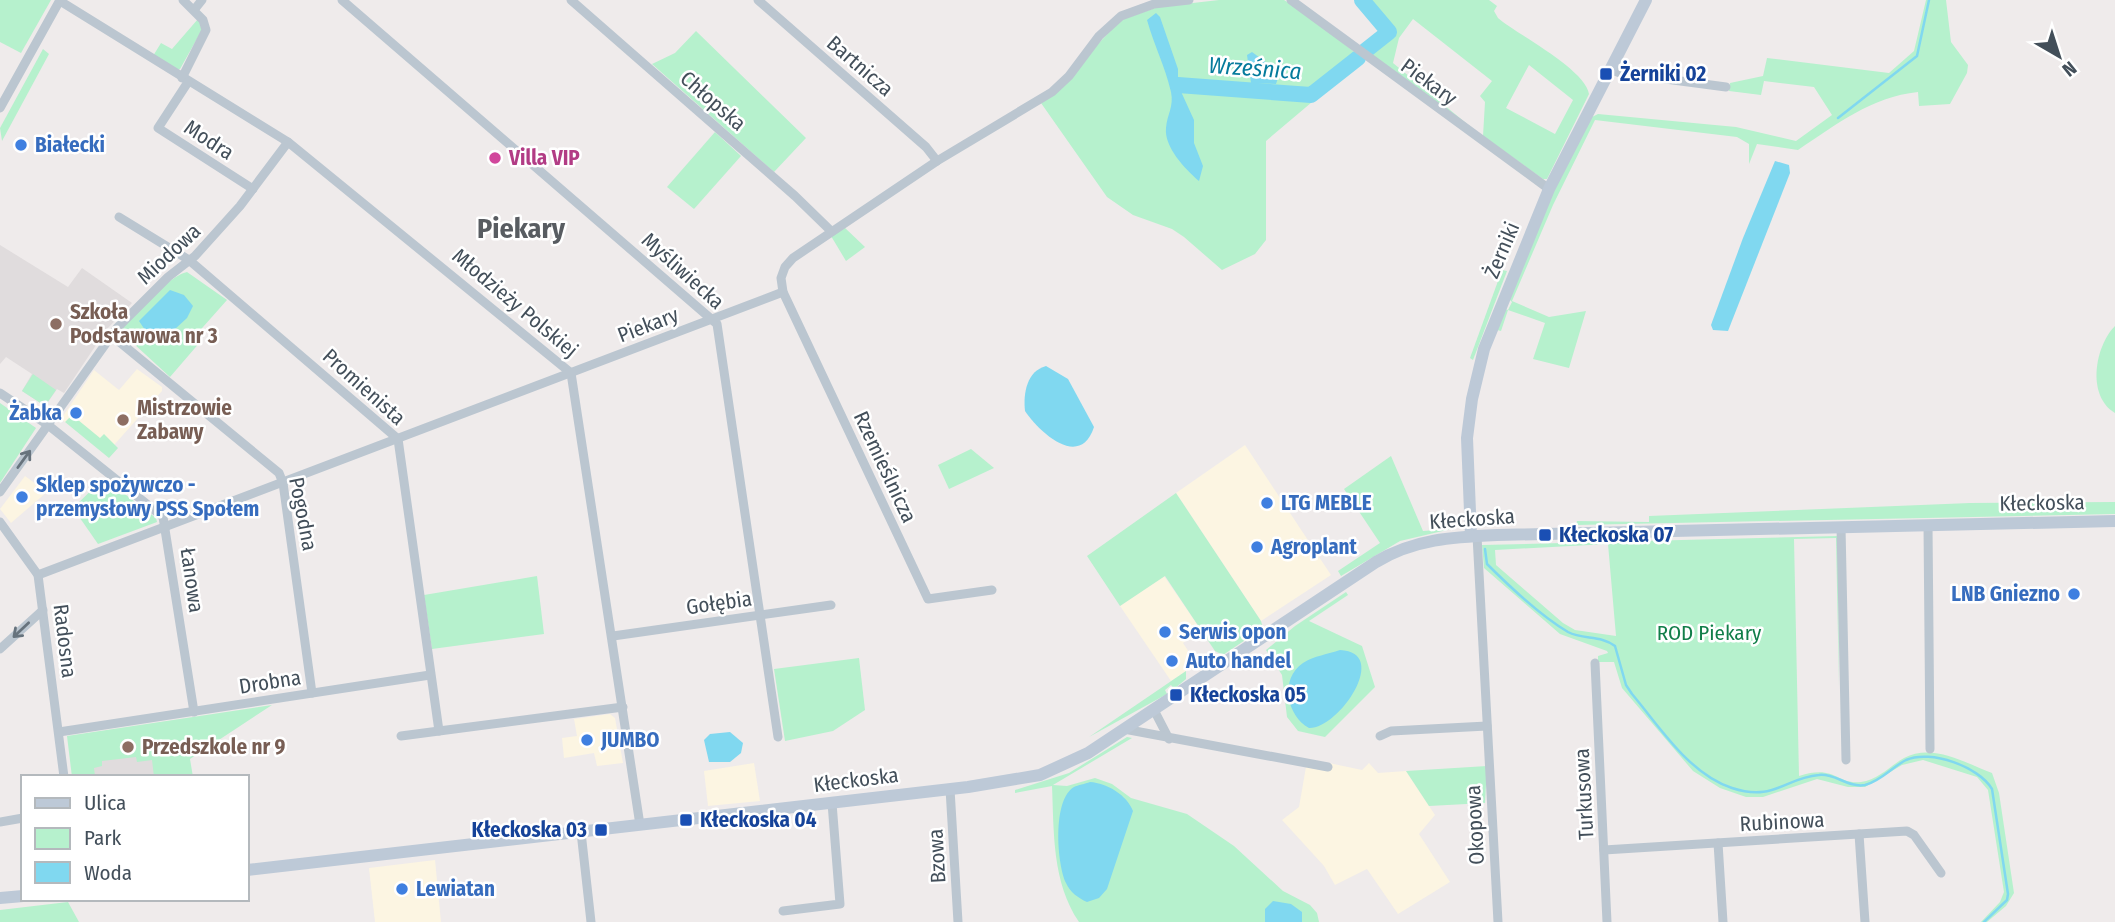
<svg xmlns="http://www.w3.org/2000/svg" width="2115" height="922" font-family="'Fira Sans Condensed',sans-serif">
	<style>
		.commercial { fill: #fcf5e2 }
		.education { fill: #e0dcdd }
		.green { fill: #b6f1cd; fill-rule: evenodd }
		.water { fill: #80d8f0 }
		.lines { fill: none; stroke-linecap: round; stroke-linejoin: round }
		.stream { stroke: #80d8f0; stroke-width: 2.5 }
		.river { stroke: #80d8f0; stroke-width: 16 }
		.street { stroke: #bbc6d0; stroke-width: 9 }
		.secondary { stroke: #bdc9d7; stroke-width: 12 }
		.oneway { stroke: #67737d }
		.transit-dot { fill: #1a4fb4; stroke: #fff; stroke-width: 2.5 }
		.shop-dot { fill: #3f7fe0; stroke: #fff; stroke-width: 2.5 }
		.hotel-dot { fill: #d1479c; stroke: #fff; stroke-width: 2.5 }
		.education-dot { fill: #8d6e63; stroke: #fff; stroke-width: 2.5 }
		.labels { text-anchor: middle; stroke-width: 5; stroke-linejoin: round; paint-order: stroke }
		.street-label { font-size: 21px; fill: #434f5a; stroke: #fff }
		.transit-label { font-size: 21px; font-weight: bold; fill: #164399; stroke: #fff; text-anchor: start }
		.shop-label { font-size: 21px; font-weight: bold; fill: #366cbe; stroke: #fff; text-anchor: start }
		.hotel-label { font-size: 21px; font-weight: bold; fill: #b23c85; stroke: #fff; text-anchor: start }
		.education-label { font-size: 21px; font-weight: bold; fill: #785e54; stroke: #fff; text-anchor: start }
		.park-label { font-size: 21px; fill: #117e49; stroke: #fff }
		.water-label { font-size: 23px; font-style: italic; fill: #057b9c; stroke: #fff }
		.district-label { font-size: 28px; font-weight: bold; fill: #585c61; stroke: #fff }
	</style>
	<rect width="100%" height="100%" fill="#efebeb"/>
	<g class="commercial">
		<polygon points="137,369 162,387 162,391 107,453 61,419 94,370 119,390"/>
		<polygon points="1245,445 1331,575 1261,621 1176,493"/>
		<polygon points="25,476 47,492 11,523 0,509"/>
		<polygon points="1164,576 1201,630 1183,643 1197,664 1171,681 1120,606"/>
		<polygon points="610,714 615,718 623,763 597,766 594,753 564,758 562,738 577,736 574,719"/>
		<polygon points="754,763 760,801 708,806 704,771"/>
		<polygon points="1329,763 1362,770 1369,763 1378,773 1406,771 1435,815 1419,834 1450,882 1398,914 1367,869 1335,885 1324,866 1282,820 1299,807 1306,767 1327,771"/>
		<polygon points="435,860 441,922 375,922 369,868"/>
	</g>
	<g class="education">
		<polygon points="0,245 68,287 82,268 132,303 106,330 64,393 57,389 45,406 22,391 32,374 6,357 0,364"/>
		<polygon points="177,724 193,777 72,777 82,737"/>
	</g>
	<g class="green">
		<polygon points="0,0 51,0 21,53 0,42"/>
		<polygon points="1219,0 1284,0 1304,12 1363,59 1266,141 1266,240 1255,254 1222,270 1184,237 1172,229 1133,215 1107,197 1041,103 1121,20 1158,7"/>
		<path d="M1360,0h129l8,6 -3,5 4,7c20,17 87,51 91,76l-42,85h-4l-60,-43 2,-34 -5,-6 12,-15 -79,-62 -14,19 -6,25 79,65 -110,-77 23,-19zM1529,65l44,35 -18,34 -49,-26z"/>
		<path d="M1926,0h20l5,42 17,23 -1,8 -17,31 -31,2 -1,-14c-47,5 -81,32 -120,58l-41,-6 -8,20v-20l-12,-7 -142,-17 -42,85 -41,96 37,16 37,-6 -17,57 -36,-9 12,-36 -37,-13 -7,21 -4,-1 8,-21 3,1 4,-8 -3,-3 43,-105 38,-76 8,-4 138,13 60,14 36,-26 -18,-28 -50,-6 -3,14 -32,-4 1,-8 33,-7 4,-18 122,15 25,-22z"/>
		<polygon points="198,19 203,28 180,69 176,70 153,56 161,43 172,49"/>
		<polygon points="696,31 806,138 774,172 652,64 675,53"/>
		<polygon points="43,49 49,54 2,141 0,128"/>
		<polygon points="715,132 741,156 694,209 667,187"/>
		<polygon points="844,227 865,247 846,261 831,236"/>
		<polygon points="1502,270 1507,271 1473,360 1470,358"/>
		<path d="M187,272l40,28 -32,36 6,5 -31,36 -49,-45c5,-15 50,-57 66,-60z"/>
		<path d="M2115,326v87c-29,-17 -20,-67 0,-87z"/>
		<polygon points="33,374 56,390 45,406 22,391"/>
		<polygon points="0,403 36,428 0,483"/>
		<polygon points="72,415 100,438 104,434 118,448 109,458 65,422"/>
		<polygon points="971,449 994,468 949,489 938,465"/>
		<polygon points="1391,456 1423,531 1451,529 1400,541 1341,576 1338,571 1380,543 1344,489"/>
		<polygon points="104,478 156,518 157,522 98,544 73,508"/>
		<polygon points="1176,493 1261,621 1263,628 1223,655 1215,651 1165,576 1120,606 1087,556"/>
		<polygon points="2115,502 2115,514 1576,525 1577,521 1649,522 1649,516 1970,503"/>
		<path d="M1838,536l1,151 -3,-149 -42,1 5,237c37,-12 37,9 62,6 17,-2 29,-16 43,-24 29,-15 61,5 88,15l7,20 15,100 -8,13 -19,16h-6l19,-20 4,-10 -16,-102 -11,-13 -54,-17 -21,5 -37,22h-17l-31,-8 -54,18h-17l-26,-9 -27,-17 -71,-83 -8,-26h-16v-6l10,-3 -1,-2 -47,-17 -76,-66 -2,-23zM1608,544l8,92 -41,-6 -12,-7 -67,-58 -1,-15z"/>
		<polygon points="537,576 544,634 432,649 424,595"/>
		<polygon points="1346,592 1348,595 1309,621 1362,646 1375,687 1325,737 1298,731 1287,717 1282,675 1266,650 1295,626"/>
		<polygon points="859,658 865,710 833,731 785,741 774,669"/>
		<polygon points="1186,671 1186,679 1174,689 1171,685 1165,690 1167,694 1089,737"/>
		<polygon points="272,705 190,759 193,777 154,777 152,760 137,762 136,757 102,761 102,766 94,768 95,776 72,777 67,736"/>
		<path d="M1127,737l5,1 -79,47 14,1 28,-8 17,6 19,14 56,16 47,32 49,45 27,14 7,8 2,9h-240c-27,-40 -25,-89 -27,-136l-37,7v-3l54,-17z"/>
		<polygon points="1487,766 1485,803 1429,806 1406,771"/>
		<polygon points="68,902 79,922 0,922 0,910"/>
	</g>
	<g class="water">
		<path d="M1156,13l4,4 18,52v16l16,35v23l9,23 -4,15c-14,-12 -35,-34 -33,-53 1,-14 8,-21 5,-36 -6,-26 -17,-47 -24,-72z"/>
		<polygon points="1252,52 1267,63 1278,78 1276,84 1251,83 1247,55"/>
		<polygon points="1775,161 1789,165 1790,173 1728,331 1713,330 1711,325 1743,238"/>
		<polygon points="170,290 184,295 193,306 187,318 161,342 147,333 139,321"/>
		<path d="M1046,366l22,13 26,48c-14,43 -55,5 -69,-16 -2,-18 2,-40 21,-45z"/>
		<path d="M1340,650c51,2 -1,79 -31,78 -22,-12 -30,-49 -6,-65 11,-7 25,-9 37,-13z"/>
		<polygon points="730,732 743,743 741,753 730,762 709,762 704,740 710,734"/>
		<path d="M1090,782c17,1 37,13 43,29l-26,78 -8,9 -12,4c-9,-4 -17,-10 -21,-19 -9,-19 -14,-83 8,-96 4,-2 11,-3 16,-5z"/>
		<polygon points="1273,901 1291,904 1302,912 1302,922 1265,922 1265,909"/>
	</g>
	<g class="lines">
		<g class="stream">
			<polyline points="1838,118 1917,56 1929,0"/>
			<path d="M1485,549l2,15c23,23 52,51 81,68 15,8 33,3 47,14l11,39 6,9c28,33 57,80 100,94 42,14 52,-10 87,-13 16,-2 29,13 46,10 16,-4 27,-18 41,-25 25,-11 73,7 86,29l16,105 -1,6 -23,22"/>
		</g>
		<g class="river">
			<polyline points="1362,0 1389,32 1365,51"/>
			<polyline points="1178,85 1311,95 1358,58"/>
		</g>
		<g class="street">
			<polyline points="342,0 717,324 778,737"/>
			<polyline points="571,0 795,196 831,231"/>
			<polyline points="758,0 926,147 937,161"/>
			<polyline points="1291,0 1549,189"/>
			<polyline points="60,1 288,142 571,373 640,825"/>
			<polyline points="194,10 202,0"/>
			<polyline points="1609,69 1620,73 1726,87"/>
			<polyline points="182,78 206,30 203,20 183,0"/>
			<polyline points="188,82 158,128 253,189"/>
			<polyline points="0,108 60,0"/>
			<polyline points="119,217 189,260 398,439 439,731 623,707"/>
			<polyline points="111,335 279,473 283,483 312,693"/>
			<polyline points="0,393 48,425 163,517 194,712"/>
			<polyline points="0,492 117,328 168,277 195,256 240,206 288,142"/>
			<polyline points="0,522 38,575 64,777"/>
			<polyline points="1928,525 1930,749"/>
			<polyline points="1841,527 1846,760"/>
			<polyline points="1477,536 1498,922"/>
			<polyline points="38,575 783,292"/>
			<polyline points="992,590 928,599 783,292 781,278 785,267 793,258 937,161 1052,92 1069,76 1099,36 1121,16 1154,4 1189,0"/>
			<polyline points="613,636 831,605"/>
			<polyline points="0,649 43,610"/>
			<polyline points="1595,663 1607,922"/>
			<polyline points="1154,710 1169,739"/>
			<polyline points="1124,729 1328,767"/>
			<polyline points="59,732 430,675"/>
			<polyline points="401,736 439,731"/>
			<polyline points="1380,736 1391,731 1487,726"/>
			<polyline points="950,789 958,922"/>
			<polyline points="0,822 23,818"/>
			<polyline points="581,832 591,922"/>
			<polyline points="1859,834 1865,922"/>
			<polyline points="1718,843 1723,922"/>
			<polyline points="1604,850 1907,831 1914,835 1941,873"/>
			<polyline points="783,911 840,904 832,803"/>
		</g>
		<g class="secondary">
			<polyline points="1471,536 1467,438 1472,399 1484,349 1549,189 1646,0"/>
			<path d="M247,870l721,-83 72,-12 48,-22 288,-191c38,-23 77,-25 121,-27l618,-14"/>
			<polyline points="0,898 23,896"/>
		</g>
	</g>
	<defs><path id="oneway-shaft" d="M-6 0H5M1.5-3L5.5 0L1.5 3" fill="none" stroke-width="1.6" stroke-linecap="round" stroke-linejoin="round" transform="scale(1.75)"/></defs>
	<g class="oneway">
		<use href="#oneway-shaft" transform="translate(24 459) rotate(-54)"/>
		<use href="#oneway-shaft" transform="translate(21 630) rotate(137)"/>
	</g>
	<g class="transit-dot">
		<rect x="1599" y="67" width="14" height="14" rx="3.5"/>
		<rect x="1538" y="528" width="14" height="14" rx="3.5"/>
		<rect x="1169" y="688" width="14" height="14" rx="3.5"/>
		<rect x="679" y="813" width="14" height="14" rx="3.5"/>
		<rect x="594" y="823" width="14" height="14" rx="3.5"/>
	</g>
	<g class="shop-dot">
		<circle cx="21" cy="145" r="7"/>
		<circle cx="76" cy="413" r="7"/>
		<circle cx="22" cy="497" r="7"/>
		<circle cx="1267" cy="503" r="7"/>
		<circle cx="1257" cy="547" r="7"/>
		<circle cx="2074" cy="594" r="7"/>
		<circle cx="1165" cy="632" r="7"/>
		<circle cx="1172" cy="661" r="7"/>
		<circle cx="587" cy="740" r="7"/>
		<circle cx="402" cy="889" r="7"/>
	</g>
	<circle class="hotel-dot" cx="495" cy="158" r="7"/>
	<g class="education-dot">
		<circle cx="56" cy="324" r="7"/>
		<circle cx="123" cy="420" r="7"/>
		<circle cx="128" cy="747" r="7"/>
	</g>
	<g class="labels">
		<g class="street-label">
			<text transform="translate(860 66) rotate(41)" y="7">Bartnicza</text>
			<text transform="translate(1429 82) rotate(36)" y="7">Piekary</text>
			<text transform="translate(713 101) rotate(41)" y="7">Chłopska</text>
			<text transform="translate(209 140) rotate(33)" y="7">Modra</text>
			<text transform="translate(1502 250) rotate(-67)" y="7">Żerniki</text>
			<text transform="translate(169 254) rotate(-43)" y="7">Miodowa</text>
			<text transform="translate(683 271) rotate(42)" y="7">Myśliwiecka</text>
			<text transform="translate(515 303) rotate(40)" y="7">Młodzieży Polskiej</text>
			<text transform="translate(648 325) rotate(-21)" y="7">Piekary</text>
			<text transform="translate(364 387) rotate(42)" y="7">Promienista</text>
			<text transform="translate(885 467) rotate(65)" y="7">Rzemieślnicza</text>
			<text transform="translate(2042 503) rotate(-1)" y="7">Kłeckoska</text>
			<text transform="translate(303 514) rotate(79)" y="7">Pogodna</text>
			<text transform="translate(1472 519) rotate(-4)" y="7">Kłeckoska</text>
			<text transform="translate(192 580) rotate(82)" y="7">Łanowa</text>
			<text transform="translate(719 603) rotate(-8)" y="7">Gołębia</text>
			<text transform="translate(65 641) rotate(83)" y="7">Radosna</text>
			<text transform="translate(270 682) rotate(-9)" y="7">Drobna</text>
			<text transform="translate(856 780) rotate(-7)" y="7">Kłeckoska</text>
			<text transform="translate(1584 794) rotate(-93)" y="7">Turkusowa</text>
			<text transform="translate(1782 822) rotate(-3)" y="7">Rubinowa</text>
			<text transform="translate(1475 825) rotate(-93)" y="7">Okopowa</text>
			<text transform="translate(937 856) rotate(-93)" y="7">Bzowa</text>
		</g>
		<g class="transit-label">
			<text x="1620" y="81">Żerniki 02</text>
			<text x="1559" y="542">Kłeckoska 07</text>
			<text x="1190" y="702">Kłeckoska 05</text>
			<text x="700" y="827">Kłeckoska 04</text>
			<text x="587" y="837" text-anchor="end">Kłeckoska 03</text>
		</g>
		<g class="shop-label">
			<text x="35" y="152">Białecki</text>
			<text x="62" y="420" text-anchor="end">Żabka</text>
			<text x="36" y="492">Sklep spożywczo -<tspan x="36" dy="24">przemysłowy PSS Społem</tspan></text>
			<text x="1281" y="510">LTG MEBLE</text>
			<text x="1271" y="554">Agroplant</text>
			<text x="2060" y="601" text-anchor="end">LNB Gniezno</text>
			<text x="1179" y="639">Serwis opon</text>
			<text x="1186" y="668">Auto handel</text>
			<text x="601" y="747">JUMBO</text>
			<text x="416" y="896">Lewiatan</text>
		</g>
		<g class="hotel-label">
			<text x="509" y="165">Villa VIP</text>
		</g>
		<g class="education-label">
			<text x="70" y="319">Szkoła<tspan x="70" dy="24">Podstawowa nr 3</tspan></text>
			<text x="137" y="415">Mistrzowie<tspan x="137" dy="24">Zabawy</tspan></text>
			<text x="142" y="754">Przedszkole nr 9</text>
		</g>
		<g class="park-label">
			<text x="1709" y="640">ROD Piekary</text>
		</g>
		<g class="water-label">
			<text transform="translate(1255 68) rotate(4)" y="8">Wrześnica</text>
		</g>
		<g class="district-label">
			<text x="521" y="238">Piekary</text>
		</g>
	</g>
	<rect x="21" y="775" width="228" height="126" fill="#ffffff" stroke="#b4b9bd" stroke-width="2"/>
	<rect x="35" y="798" width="35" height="10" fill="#bdc9d7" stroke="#b4b9bd" stroke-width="2"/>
	<text x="84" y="810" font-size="21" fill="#434f5a">Ulica</text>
	<rect x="35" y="828" width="35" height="21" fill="#b6f1cd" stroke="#b4b9bd" stroke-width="2"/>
	<text x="84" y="845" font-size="21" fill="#434f5a">Park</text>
	<rect x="35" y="862" width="35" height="21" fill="#80d8f0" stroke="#b4b9bd" stroke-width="2"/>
	<text x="84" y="880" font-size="21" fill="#434f5a">Woda</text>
	<g transform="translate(2059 56) rotate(141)" stroke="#ffffff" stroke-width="5" paint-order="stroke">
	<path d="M0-5L12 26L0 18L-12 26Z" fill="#434f5a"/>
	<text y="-10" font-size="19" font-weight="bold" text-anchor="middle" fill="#434f5a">N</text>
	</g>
</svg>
